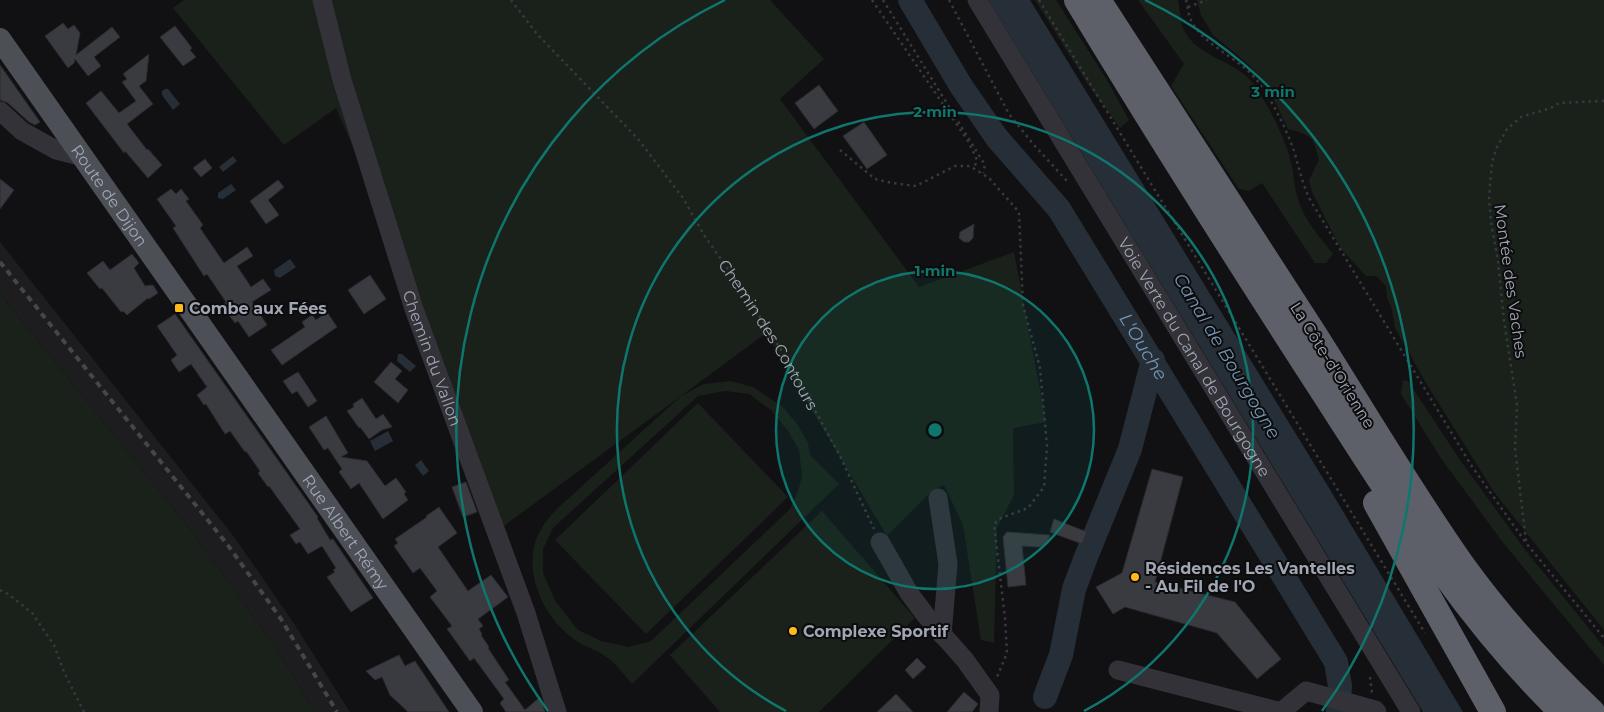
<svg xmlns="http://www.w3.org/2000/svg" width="1604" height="712" font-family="Montserrat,sans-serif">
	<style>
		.built { fill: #1d1d20 }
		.green { fill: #19211a; fill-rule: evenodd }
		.water { fill: #262f37 }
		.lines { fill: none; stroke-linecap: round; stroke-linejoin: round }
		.river { stroke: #262f37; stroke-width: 24 }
		.building { fill: #3a3b40; stroke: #2b2b2f }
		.path { stroke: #38393f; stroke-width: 2.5; stroke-dasharray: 2.5 4; stroke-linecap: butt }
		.minor { stroke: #323238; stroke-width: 19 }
		.major { stroke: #4d4f57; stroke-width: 22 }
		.highway { stroke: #5d6069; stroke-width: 26 }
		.rail { stroke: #44464d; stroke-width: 4; stroke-dasharray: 6 5; stroke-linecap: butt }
		.ring { fill: none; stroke: #0f766e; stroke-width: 2.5 }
		.poi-dot { fill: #ffb91c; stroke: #0c0c0d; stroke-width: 2 }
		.labels { text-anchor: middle; stroke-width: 4; stroke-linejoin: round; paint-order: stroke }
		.street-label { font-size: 16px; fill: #a1a6b4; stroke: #0c0c0d }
		.poi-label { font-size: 16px; font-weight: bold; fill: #a1a6b4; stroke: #0c0c0d; text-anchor: start }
		.water-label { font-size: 18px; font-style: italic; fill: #7494b3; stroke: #0c0c0d }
		.centre { fill: #0f766e; stroke: #0c0c0d; stroke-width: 2.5 }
		.ring-label { font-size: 15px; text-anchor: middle; font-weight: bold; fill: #0f766e; stroke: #0c0c0d; stroke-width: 4; stroke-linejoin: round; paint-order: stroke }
	</style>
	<rect width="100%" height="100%" fill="#111113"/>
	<polygon class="built" points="0,242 235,538 293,622 350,712 315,712 274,645 189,528 0,294"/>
	<g class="green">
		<path d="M184,0h586l54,59 -44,40 139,188 95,-35 32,170 -33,6 1,67 -17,33 -3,115 -13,-3 -18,-115 -19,-40 -11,5 -46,46 -121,-203 -85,63 23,-12 27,-3 22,6 30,20 15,18 10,18 2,12 29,29 -207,200c-8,-9 -17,-22 -27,-28 -7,-5 -16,-8 -24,-12 -7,-4 -15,-11 -21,-17 -22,-23 -36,-62 -22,-92 5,-11 12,-19 21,-28l122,-111 -180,132 -116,-308 -49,-112 -52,37 -111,-137zM725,391l24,3 22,16 17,21 11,19 3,26 -4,15 -8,18 -139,132 -22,6 -28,-6 -23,-11 -22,-28 -13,-29v-24l10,-21 145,-132z"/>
		<polygon points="1035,0 1056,0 1107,80 1129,120 1120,128 1087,83"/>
		<path d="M1138,0h40c2,9 2,22 6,30 14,29 54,30 71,56 15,23 29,49 36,76 3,12 3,26 7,37 6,21 22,38 35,55l-7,9h-11l-53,-80 -13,8 -10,-2 -68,-103 13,-22z"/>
		<path d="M1197,0h407v630l-110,-138 -68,-109 -31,-55 -4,-22 -4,-8 -1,-12 -10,-10h-10l-25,-27 -29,-57 -3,-12 10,-20c-6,-23 -7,-25 -31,-31l-20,-42 -19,-22 -36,-30 -12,-20z"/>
		<polygon points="0,294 189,528 274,645 315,712 0,712"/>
		<polygon points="1403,380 1408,381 1460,460 1526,551 1604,647 1604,665 1504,544 1440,457 1401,394"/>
		<polygon points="698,403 788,497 646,634 555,540"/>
		<polygon points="822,511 915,618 819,712 720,712 670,655"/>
	</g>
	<g class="water">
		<polygon points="988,0 1030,0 1329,488 1463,712 1423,712"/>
		<polygon points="165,89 168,89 180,104 173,110 162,95 162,91"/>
		<polygon points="233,156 237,161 223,172 219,167"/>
		<polygon points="231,184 236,190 223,199 218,198 218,193"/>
		<polygon points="290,259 296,267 280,278 275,276 274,270"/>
		<polygon points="398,354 402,354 416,366 410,372 397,361"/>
		<polygon points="388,431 393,441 375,451 370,441"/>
		<polygon points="421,460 429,471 423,476 415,465"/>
	</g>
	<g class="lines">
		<g class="river">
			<path id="s1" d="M910,0l51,86 36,52 62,71 277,453 4,24 -2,26"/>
			<polyline points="1045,697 1061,655 1074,589 1086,557 1130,449 1153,360"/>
		</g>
	</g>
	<g class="building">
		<polygon points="63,23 68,29 74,25 80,33 76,55 112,27 120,37 94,57 101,66 88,76 75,59 74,63 68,68 45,36"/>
		<polygon points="175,26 192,48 190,50 196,57 183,66 160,37"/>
		<polygon points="149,54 146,81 139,86 153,104 127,124 147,150 148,149 162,165 148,178 125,151 124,153 86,103 101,91 119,113 136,101 122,82 127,79 123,74"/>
		<polygon points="0,65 40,122 35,125 29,122 8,103 0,100"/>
		<polygon points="819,85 838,111 814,129 795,103"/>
		<polygon points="864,122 887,155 867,169 843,136"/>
		<polygon points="205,159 212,168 201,177 193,168"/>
		<polygon points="0,179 14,190 0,209"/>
		<polygon points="278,180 284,187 268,200 279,215 266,224 250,201"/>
		<polygon points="171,189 176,194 181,189 189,199 186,201 203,225 200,228 224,263 247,247 253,256 237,266 251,287 263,279 271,290 252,302 267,325 249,337 238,321 235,323 228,314 225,316 220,307 226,302 207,274 204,276 173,228 176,226 157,199"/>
		<polygon points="974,224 973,238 969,242 964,242 959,238 960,232"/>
		<polygon points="132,254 139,263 134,268 145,286 153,285 158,293 149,299 148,298 127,315 123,311 121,312 102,288 100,289 87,273 103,261 110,270"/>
		<polygon points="370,275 386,299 364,314 348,290"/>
		<polygon points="327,312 337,327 282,365 271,350 305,327 302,322 312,315 316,320"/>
		<polygon points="175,314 318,517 317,518 330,540 333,539 373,598 351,612 327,577 335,572 333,570 336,568 322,546 308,554 300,542 296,544 290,535 300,529 269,486 268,487 258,473 260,471 246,451 245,452 230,431 225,434 206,404 204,405 197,395 207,387 191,364 179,372 171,360 177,355 157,326"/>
		<polygon points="391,362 402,371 395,379 408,390 398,403 374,382"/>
		<polygon points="298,372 317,401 308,407 297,391 292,394 283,381"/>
		<polygon points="362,398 376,419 383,414 392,427 382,430 369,439 360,427 359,428 347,411 354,407 353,404"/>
		<polygon points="326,416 348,453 341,457 367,461 385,486 396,478 406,492 404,494 408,500 383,519 359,483 351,489 339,472 342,469 328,448 324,450 309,427"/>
		<polygon points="1152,469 1183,477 1155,582 1235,602 1281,659 1257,679 1217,633 1125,607 1113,614 1096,587 1122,573"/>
		<polygon points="466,482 477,512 463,517 452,487"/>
		<polygon points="439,507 457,533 438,547 468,591 491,575 508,597 478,619 483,626 479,629 482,634 481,635 489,647 488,648 509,680 505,682 525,710 540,697 545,712 506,712 500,703 504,699 474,658 470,661 447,629 452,626 430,597 437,591 420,568 413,573 394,546 398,543 395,539 427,517 426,516"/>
		<polygon points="1054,519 1087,532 1082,544 1050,532"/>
		<polygon points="1007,532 1050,535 1047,544 1039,547 1022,546 1026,585 1008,587 1003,537"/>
		<polygon points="399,655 405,666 415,661 449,712 408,712 390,695 382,677 375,680 366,671"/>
		<polygon points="917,658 926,667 913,679 905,670"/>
		<polygon points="964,692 978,704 972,712 947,712"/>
		<polygon points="896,694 913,712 877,712"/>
	</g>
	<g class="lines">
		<g class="path">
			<path id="s2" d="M511,0l26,34 101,105 45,59 21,37 40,57 41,64 54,98 35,75"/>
			<polyline points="872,0 968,141 977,160 974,168"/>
			<polyline points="883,0 985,165 983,173"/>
			<polyline points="949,0 1009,114 1034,145 1067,181"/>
			<polyline points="1039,0 1425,633"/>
			<path d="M1186,0c2,7 2,16 6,22 11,23 51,38 67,61 15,21 28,47 36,71 4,15 8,30 14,44l162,267 55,78 78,95"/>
			<polyline points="1188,7 1207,0"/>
			<polyline points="840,150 875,179 892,183 916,186 955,166 970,166 989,178 1019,212 1023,305 1040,368 1047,446 1044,487 1028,508 1001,518 994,524 1005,618 1007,653 997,677"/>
			<polyline points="1526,541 1515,448 1517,405 1504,321 1498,261 1491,222 1489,198 1492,162 1497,147 1507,129 1521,117 1551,108 1559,103 1604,101"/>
			<polyline points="0,590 8,594 32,613 54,645 64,672 84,712"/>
			<polyline points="1370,677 1372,693"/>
		</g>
		<g class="minor">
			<path id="s3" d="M322,0l20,80 72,229 112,304 31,99"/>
			<path id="s4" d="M977,0l434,712"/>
			<polyline points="0,111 22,131 56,150 84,157"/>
			<polyline points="938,498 948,564 942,635"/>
			<polyline points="880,542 909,593 927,617 965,660 990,695 989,712"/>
			<polyline points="1118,670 1281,712 1306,691 1375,710 1377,712"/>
		</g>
		<path class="major" id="s5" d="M0,39l472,673"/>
		<g class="highway">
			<path d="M1077,0c80,133 163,263 247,393 72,112 142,226 238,319"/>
			<path d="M1098,0c73,112 146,224 218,337 48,76 94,154 146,228 38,53 83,102 130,147"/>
			<polyline points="1376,503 1493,712"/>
		</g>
		<polyline class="rail" points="0,262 227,544 281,619 337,712"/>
	</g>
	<circle cx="935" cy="430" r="159" fill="#0f766e" fill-opacity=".12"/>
	<g class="ring">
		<circle cx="935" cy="430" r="159"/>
		<path d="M786 711A318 318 0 1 1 1084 711"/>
		<path d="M548 711A478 478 0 0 1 725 0M1145 0A478 478 0 0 1 1322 711"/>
	</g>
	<g class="poi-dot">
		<rect x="174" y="303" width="10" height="10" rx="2.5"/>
		<circle cx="1135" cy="577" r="5"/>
		<circle cx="793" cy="631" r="5"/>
	</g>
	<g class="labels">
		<g class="street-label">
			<text dy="6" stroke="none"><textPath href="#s5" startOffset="191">Route de Dijon</textPath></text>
			<text transform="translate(1511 281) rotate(82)" y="6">Montée des Vaches</text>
			<text dy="6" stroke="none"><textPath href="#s2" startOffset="424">Chemin des Contours</textPath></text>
			<text dy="6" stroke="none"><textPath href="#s4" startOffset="418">Voie Verte du Canal de Bourgogne</textPath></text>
			<text dy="6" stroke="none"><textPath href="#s3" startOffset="375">Chemin du Vallon</textPath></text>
			<text transform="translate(1333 365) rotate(58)" y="6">La Côte-d'Orienne</text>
			<text dy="6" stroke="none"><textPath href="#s5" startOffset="602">Rue Albert Rémy</textPath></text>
		</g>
		<g class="poi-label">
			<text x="189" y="314">Combe aux Fées</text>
			<text x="1145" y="574">Résidences Les Vantelles<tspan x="1145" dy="18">- Au Fil de l'O</tspan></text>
			<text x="803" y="637">Complexe Sportif</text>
		</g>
		<g class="water-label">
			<text dy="6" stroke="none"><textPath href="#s1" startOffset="419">L'Ouche</textPath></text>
			<text transform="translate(1227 356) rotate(59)" y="6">Canal de Bourgogne</text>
		</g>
	</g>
	<circle cx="935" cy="430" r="8" class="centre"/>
	<g class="ring-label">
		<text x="1273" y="97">3 min</text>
		<text x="935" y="117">2 min</text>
		<text x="935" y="276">1 min</text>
	</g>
</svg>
